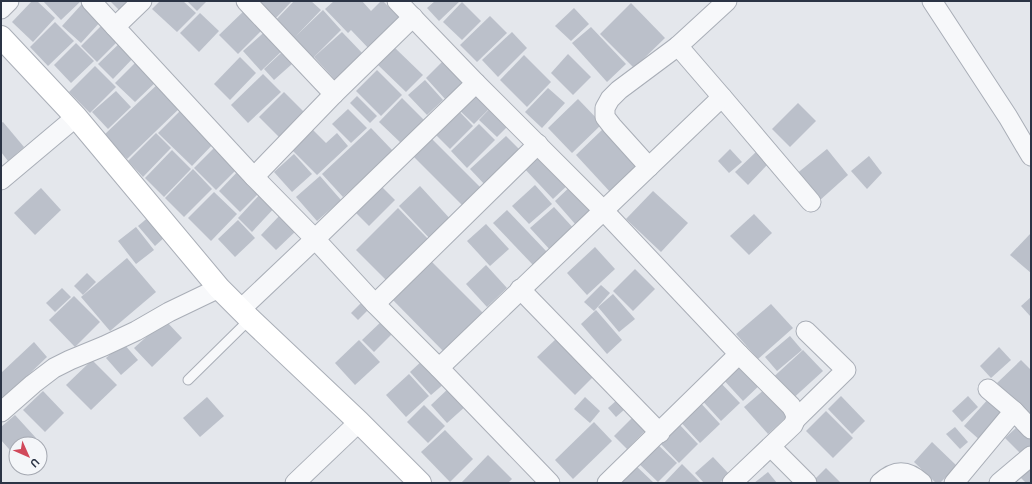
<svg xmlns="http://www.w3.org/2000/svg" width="1032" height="484" font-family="'Space Grotesk',sans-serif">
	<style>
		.building { fill: #bbc0ca }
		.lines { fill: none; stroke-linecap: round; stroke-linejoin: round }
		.lane-casing { stroke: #a9aeb7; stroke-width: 11 }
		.street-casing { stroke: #a9aeb7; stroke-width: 21 }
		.secondary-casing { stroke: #a9aeb7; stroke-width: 24 }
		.lane { stroke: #f7f8fa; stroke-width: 9 }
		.street { stroke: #f7f8fa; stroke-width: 19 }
		.secondary { stroke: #fff; stroke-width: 22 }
	</style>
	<rect width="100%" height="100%" fill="#e4e7ec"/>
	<g class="building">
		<polygon points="32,1 37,1 55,18 33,42 12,22"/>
		<polygon points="43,1 81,1 61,20"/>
		<polygon points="110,1 136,1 123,14"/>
		<polygon points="160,1 183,1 196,13 177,32 152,9"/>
		<polygon points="187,1 207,1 197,11"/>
		<polygon points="256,1 292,1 275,19"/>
		<polygon points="294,1 311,1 321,10 296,36 323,10 341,30 313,58 294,38 273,23"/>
		<polygon points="334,1 362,1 371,11 381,1 383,1 404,22 373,53 351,30 348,33 325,9"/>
		<polygon points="435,1 460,1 439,21 427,8"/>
		<polygon points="462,2 481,21 462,40 443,22"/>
		<polygon points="631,3 665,38 634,68 600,34"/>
		<polygon points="82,4 101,21 81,43 62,26"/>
		<polygon points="248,7 266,26 238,54 219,35"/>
		<polygon points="574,8 589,24 571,41 555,26"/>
		<polygon points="200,13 219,31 199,52 180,33"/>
		<polygon points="490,16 507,33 477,62 460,45"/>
		<polygon points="55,22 74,41 48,66 30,47"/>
		<polygon points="105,22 121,38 97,62 81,46"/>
		<polygon points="591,27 626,64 607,82 572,43"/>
		<polygon points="269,28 286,47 261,71 243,51"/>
		<polygon points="342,32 366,57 338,83 314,57"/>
		<polygon points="512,32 527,48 498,77 482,60"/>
		<polygon points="123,40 137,54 113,79 98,64"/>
		<polygon points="76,43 94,61 71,83 54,65"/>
		<polygon points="395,48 423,75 406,92 378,65"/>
		<polygon points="281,53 292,64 274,80 264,69"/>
		<polygon points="568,54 591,77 573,95 551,73"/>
		<polygon points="524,55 551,82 527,107 500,80"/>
		<polygon points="240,57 256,73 230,100 214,84"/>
		<polygon points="139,59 159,79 135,102 115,83"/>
		<polygon points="445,59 466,81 446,100 426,78"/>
		<polygon points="95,66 116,87 90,113 69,92"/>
		<polygon points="377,70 402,95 381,116 356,91"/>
		<polygon points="263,74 281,92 248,123 231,105"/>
		<polygon points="425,80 443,100 427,115 408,95"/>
		<polygon points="161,81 184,104 127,159 104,135"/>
		<polygon points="477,87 494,104 474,124 457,108"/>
		<polygon points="548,88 565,103 542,128 525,112"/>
		<polygon points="116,91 131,107 108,129 92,112"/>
		<polygon points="284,92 308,116 283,141 259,117"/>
		<polygon points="357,96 377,116 370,123 350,103"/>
		<polygon points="402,98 425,121 402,144 379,122"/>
		<polygon points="578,99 602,124 572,153 548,128"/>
		<polygon points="798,103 816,121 790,147 772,129"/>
		<polygon points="494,104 512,122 497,137 479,120"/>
		<polygon points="183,108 217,140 192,166 158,133"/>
		<polygon points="348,109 367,128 351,143 332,124"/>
		<polygon points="457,109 473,126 450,149 433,132"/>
		<polygon points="3,122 24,147 8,161 1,152 1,123"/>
		<polygon points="479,124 495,140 467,168 451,151"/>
		<polygon points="310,127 326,143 337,133 348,146 317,175 290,148"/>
		<polygon points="371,128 393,151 343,197 322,174"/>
		<polygon points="604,128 641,167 612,194 576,155"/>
		<polygon points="156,133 171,148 143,177 128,161"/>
		<polygon points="426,133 484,191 466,209 408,151"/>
		<polygon points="506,136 523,153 487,187 470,169"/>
		<polygon points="219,143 241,165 216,190 194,168"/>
		<polygon points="541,148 572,181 553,199 522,166"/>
		<polygon points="730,149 742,162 729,173 718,161"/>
		<polygon points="827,149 848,175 819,201 795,175"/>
		<polygon points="172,150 191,169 164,197 145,178"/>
		<polygon points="757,151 769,163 748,185 735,172"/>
		<polygon points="294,154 312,174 292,192 274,172"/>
		<polygon points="869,156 882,173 867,189 851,171"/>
		<polygon points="241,168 263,189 240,212 219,191"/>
		<polygon points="193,169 212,189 184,217 165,198"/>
		<polygon points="320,176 341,200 317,221 296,197"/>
		<polygon points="575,182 596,206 576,225 555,201"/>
		<polygon points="379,184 395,200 369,226 353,210"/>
		<polygon points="535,185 552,204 529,224 512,206"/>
		<polygon points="420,186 453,222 432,241 399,206"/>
		<polygon points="41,188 61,210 35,235 14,213"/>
		<polygon points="264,190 278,204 252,232 238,218"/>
		<polygon points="653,191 688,223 661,252 626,219"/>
		<polygon points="214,192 237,214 211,241 188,218"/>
		<polygon points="554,207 576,231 552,252 530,228"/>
		<polygon points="398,208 428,239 386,280 356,250"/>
		<polygon points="507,210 547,252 533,265 493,223"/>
		<polygon points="282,213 298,229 276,250 261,235"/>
		<polygon points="754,214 772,233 749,255 730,236"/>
		<polygon points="151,215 167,235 155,246 138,226"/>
		<polygon points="238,220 255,238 235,257 218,239"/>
		<polygon points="486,224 509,249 490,266 467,241"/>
		<polygon points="136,227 154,250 136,264 118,241"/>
		<polygon points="1031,233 1031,273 1010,255"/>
		<polygon points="595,247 615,269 587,295 567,273"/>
		<polygon points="127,258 156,292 110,331 81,297"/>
		<polygon points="429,259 485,315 446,354 390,297"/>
		<polygon points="486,265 507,288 487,307 466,284"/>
		<polygon points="635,269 655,289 633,311 613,291"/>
		<polygon points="87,273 96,282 83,295 74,286"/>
		<polygon points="601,285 610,293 594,311 584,302"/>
		<polygon points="62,288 71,297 55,312 46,303"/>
		<polygon points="613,294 635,319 619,332 598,307"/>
		<polygon points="74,296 100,322 75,347 49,320"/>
		<polygon points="1031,297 1031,317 1021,306"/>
		<polygon points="361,303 368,310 358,320 351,313"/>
		<polygon points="771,304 793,328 758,359 736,334"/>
		<polygon points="596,310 622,340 607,354 581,324"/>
		<polygon points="384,319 396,330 374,352 362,340"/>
		<polygon points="165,320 182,338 152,367 134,348"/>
		<polygon points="790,336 802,350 777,371 765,357"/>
		<polygon points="557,338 594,376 575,395 537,357"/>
		<polygon points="359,340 380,362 355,385 335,363"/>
		<polygon points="34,342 47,357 3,399 1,397 1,373"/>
		<polygon points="123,343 138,360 121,375 106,358"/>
		<polygon points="999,347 1011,360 991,378 980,366"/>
		<polygon points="803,350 823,371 789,402 769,381"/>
		<polygon points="741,358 763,382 743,401 721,377"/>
		<polygon points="424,359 445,383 431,395 410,372"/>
		<polygon points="92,360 117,385 91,410 66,385"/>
		<polygon points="1021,360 1031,370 1031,413 1028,415 997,383"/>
		<polygon points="409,374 429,396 406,417 386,395"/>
		<polygon points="716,378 740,403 721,421 698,396"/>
		<polygon points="450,387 467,405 447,423 431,405"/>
		<polygon points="766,388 790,414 768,434 744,407"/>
		<polygon points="43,391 64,413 45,432 23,410"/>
		<polygon points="841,396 865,421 852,434 828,409"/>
		<polygon points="968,396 978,407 962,422 952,411"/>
		<polygon points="207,397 224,416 200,437 183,418"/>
		<polygon points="585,397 600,411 590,423 574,409"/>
		<polygon points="990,397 1006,412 981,441 964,426"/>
		<polygon points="697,399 720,424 700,443 677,418"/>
		<polygon points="617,400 625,409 616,417 608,408"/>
		<polygon points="424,405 445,426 428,443 407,422"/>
		<polygon points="826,411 853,438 833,458 806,431"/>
		<polygon points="15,415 36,438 30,444 16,444 16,457 1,440 1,427"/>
		<polygon points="635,415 648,428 627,449 614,436"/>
		<polygon points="594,422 612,441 573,479 555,460"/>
		<polygon points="677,422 698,444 679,463 658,441"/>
		<polygon points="1019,425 1031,437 1031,445 1021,454 1005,438"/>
		<polygon points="955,427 968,442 960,449 946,434"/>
		<polygon points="445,430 473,459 450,482 421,452"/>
		<polygon points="653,440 677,463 658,482 634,459"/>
		<polygon points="932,442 957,466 940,483 936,483 914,462"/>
		<polygon points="488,455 512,479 508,483 461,483"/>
		<polygon points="713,457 729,474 719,483 704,483 695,473"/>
		<polygon points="1031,459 1031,483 1026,483 1016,473"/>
		<polygon points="634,464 654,483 623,483 619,479"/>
		<polygon points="682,464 701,483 664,483"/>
		<polygon points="826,468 841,483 814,483 812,482"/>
		<polygon points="768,472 777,483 754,483"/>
	</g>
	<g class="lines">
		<g class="lane-casing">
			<polyline id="lane" points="188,380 250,319"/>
		</g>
		<g class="street-casing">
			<g id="street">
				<polyline points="91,1 254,177 315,239 375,304 439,368 550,483"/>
				<polyline points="246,1 334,94"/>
				<path d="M397,1l79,82 127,127 136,144 52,52c5,8 6,11 2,19l-61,58"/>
				<polyline points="932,1 1008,117 1031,156"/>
				<polyline points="1,9 9,1"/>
				<polyline points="115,27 142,1"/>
				<polyline points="722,97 811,202"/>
				<polyline points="649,167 612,126 605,117 605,108 610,99 619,90 678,46"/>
				<polyline points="254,177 334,94 413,17"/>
				<polyline points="1,180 76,117"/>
				<polyline points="520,289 660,433"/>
				<polyline points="375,304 538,144"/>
				<polyline points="240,310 315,239 476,83"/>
				<polyline points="439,368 722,97 678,46 727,1"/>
				<polyline points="988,389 1014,411"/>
				<polyline points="1,412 33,384 54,368 70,360 104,346 136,331 169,312 219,288"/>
				<polyline points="795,420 846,370 806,331"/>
				<polyline points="771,447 807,483"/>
				<polyline points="295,483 359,422"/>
				<polyline points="607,483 739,354"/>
				<path d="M880,483c15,-14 27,-14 42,0"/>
				<polyline points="954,483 1014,411 1031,429"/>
				<polyline points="999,483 1031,456"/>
			</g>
		</g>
		<g class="secondary-casing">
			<polyline id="secondary" points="1,37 76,117 219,288 250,319 359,422 420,483"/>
		</g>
		<use href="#lane" class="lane"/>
		<use href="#street" class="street"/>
		<use href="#secondary" class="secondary"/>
	</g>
	<rect width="1032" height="484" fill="none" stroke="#2b3445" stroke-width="4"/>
	<g transform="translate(28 456) rotate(135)"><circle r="19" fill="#f4f6f9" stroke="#a4a8b1"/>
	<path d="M0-3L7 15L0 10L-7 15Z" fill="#d1495b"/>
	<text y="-6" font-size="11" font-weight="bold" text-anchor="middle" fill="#2b3445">U</text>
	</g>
</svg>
